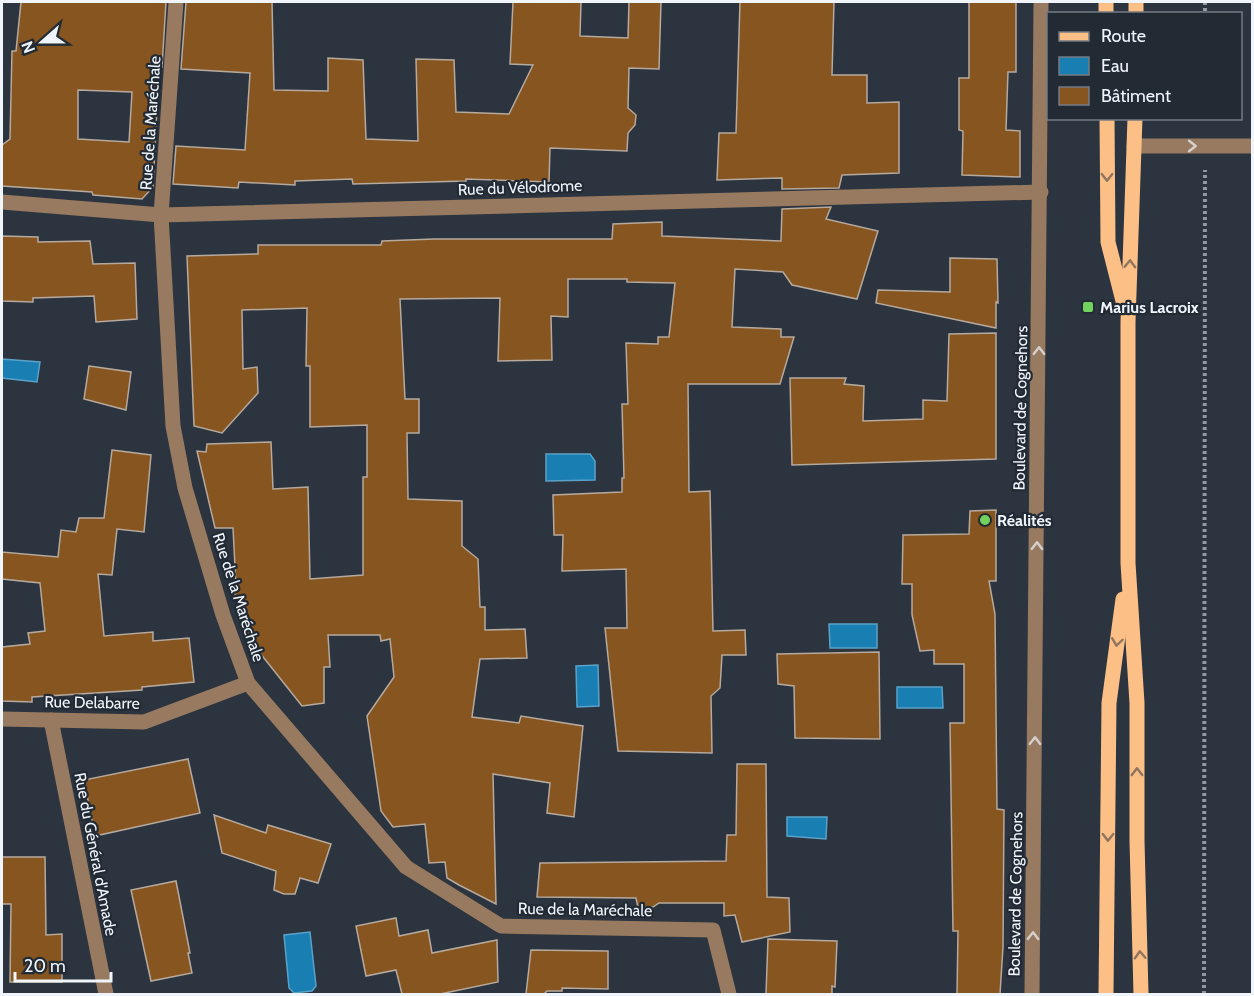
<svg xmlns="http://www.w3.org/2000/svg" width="1254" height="996" font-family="Cabin,sans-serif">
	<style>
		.water { fill: #197fb3; stroke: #5aa2c9; stroke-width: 1.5 }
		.building { fill: #875520; stroke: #b6a99e; stroke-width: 1.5; fill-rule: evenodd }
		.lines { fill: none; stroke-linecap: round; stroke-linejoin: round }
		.path { stroke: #9299a2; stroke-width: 4; stroke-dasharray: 3 3; stroke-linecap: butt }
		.minor { stroke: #977a5f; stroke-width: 15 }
		.major { stroke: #fcc087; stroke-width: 15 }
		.oneway { stroke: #d5d0cd }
		.oneway2 { stroke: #8f755e }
		.poi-dot { fill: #71d35e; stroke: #222a34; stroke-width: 2 }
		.labels { text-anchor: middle; stroke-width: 4.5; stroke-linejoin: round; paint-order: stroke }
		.street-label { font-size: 16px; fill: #f0f5fc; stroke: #222a34 }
		.poi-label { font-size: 16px; font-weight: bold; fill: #f0f5fc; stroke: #222a34; text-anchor: start }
	</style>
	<rect width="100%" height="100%" fill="#2c343f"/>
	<g class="water">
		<polygon points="2,359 40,362 37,382 2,378"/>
		<polygon points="546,454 590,454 595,461 595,480 546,481"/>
		<polygon points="829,624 877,624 877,648 830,648"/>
		<polygon points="598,665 599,706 577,707 576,666"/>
		<polygon points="897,687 942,687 943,708 897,708"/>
		<polygon points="787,817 827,817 826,839 787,836"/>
		<polygon points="310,932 316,986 312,991 294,993 289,988 284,935"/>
	</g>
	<g class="building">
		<path d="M21,2h145l-4,65h-3l-6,120 -11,12 -49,-4 -1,-3 -90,-6v-41l8,-6 2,-88h4zM78,90l54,2 -3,50 -51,-3z"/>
		<polygon points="186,2 272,2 274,90 328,91 328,58 363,60 366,139 418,141 416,59 454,60 456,112 509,114 533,65 510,64 513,2 581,2 580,36 628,38 629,2 661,2 659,69 629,68 628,108 636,115 635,125 628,133 627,151 550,148 549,182 466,179 466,181 353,184 352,179 295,181 295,185 239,182 238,188 173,184 176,146 245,150 250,73 181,69"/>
		<polygon points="740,2 834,2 832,75 867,75 867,103 899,102 899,173 842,175 839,188 782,189 782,178 717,180 719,133 736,133"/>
		<polygon points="969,2 1016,2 1016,72 1008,72 1006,130 1020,131 1020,177 962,175 963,131 959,130 959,78 969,78"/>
		<polygon points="831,207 826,219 878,231 857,299 792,285 783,272 735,269 732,327 781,329 781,337 794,337 780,384 688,384 689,492 710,491 713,631 745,630 746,655 722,655 720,688 711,696 712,753 618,751 605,628 627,628 626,569 562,571 563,535 554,535 553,495 622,492 622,478 624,478 622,404 628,404 626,343 658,344 658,337 669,337 675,283 627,282 627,279 568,279 568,317 551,316 552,360 498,361 500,298 400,299 405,399 419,399 419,433 407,433 408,499 462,501 462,546 478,559 480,607 485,607 485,630 525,629 527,658 480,659 472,717 519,723 521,716 583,726 574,817 547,813 550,783 493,774 496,904 459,885 447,878 445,862 429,863 425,824 393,827 381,811 367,716 394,677 390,639 381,641 380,635 328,635 330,667 324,667 324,703 302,706 248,638 232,585 236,586 233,528 215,528 197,451 206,452 207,444 271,442 273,489 308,487 310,579 363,575 363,477 367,477 367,425 310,427 310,366 306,366 307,308 242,310 243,369 257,367 258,393 222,433 194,426 187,256 258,254 258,245 381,245 382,241 434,239 612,239 613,224 662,222 662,236 781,241 782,209"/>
		<polygon points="2,236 38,237 38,242 90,241 93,264 135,263 137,319 96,322 94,296 33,298 33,302 2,301"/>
		<polygon points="950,258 997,259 998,303 996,302 996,328 876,303 878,290 950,292"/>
		<polygon points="996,333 996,459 792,465 790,378 846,378 844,384 864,386 863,421 923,419 923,400 947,401 949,334"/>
		<polygon points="89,366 131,372 126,410 84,399"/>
		<polygon points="112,450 151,455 144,532 117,529 112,575 98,574 104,636 153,632 153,641 189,638 194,682 142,687 142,690 32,697 32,702 2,701 2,647 30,644 28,633 45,631 40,583 2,579 2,552 58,557 61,530 76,532 79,518 104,518"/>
		<polygon points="996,510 996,581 989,581 995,614 997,809 1004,810 1003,947 1000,994 957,994 958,931 953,931 950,723 964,723 964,664 934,664 934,650 920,651 912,615 912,584 902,584 903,535 969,534 970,511"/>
		<polygon points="879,652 880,739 795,738 794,686 778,684 777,654"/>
		<polygon points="188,759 200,813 95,836 84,780"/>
		<polygon points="737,764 766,764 767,897 789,898 790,932 742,942 735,915 724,916 724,903 659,903 653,907 638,908 636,898 537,897 540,863 726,861 727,835 736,835"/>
		<polygon points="214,815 266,833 268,825 331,844 318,883 300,878 295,894 284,894 274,890 276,871 222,853"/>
		<polygon points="2,857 45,857 46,935 62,934 62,982 10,982 11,904 2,904"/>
		<polygon points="176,881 190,953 188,953 192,973 151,981 131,890"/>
		<polygon points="396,918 399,936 428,930 432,953 497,940 498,982 440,994 402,994 396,970 366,976 356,926"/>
		<polygon points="768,939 837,941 835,987 832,986 832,994 766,994"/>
		<polygon points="531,950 608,951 608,989 562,988 562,991 547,991 544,994 526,994"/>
	</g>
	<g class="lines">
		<g class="path">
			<polyline points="1205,2 1205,14"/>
			<polyline points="1204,994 1205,170"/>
		</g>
		<g class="minor">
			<polyline points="176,2 161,215 173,426 185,488 223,615 248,683 406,867 501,926 713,930 729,994"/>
			<polyline points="1134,146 1252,146"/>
			<polyline points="2,202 161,215 1041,192"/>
			<polyline points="2,719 144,722 248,683"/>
			<polyline points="51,720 106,994"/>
			<polyline points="1032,994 1041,2"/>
		</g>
		<g class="major">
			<polyline points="1106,2 1106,14"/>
			<polyline points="1136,2 1136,14"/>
			<polyline points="1107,118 1108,242 1124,305"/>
			<polyline points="1135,118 1128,322 1128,563 1137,703 1137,841 1141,994"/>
			<polyline points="1106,994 1109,703 1123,599"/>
		</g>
	</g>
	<defs><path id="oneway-chevron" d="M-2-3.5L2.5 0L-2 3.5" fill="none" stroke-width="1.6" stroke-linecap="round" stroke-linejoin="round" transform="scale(1.5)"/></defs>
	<g class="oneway">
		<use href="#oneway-chevron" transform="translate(1192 146)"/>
		<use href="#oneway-chevron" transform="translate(1039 351) rotate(-89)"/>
		<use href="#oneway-chevron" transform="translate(1037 546) rotate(-89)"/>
		<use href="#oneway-chevron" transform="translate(1035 741) rotate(-89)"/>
		<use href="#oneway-chevron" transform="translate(1033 936) rotate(-89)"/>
	</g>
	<g class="oneway2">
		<use href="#oneway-chevron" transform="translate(1107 177) rotate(90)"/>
		<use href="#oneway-chevron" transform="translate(1130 264) rotate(-88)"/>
		<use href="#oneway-chevron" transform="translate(1117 642) rotate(98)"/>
		<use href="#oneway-chevron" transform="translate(1137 772) rotate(-90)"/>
		<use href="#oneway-chevron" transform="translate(1108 837) rotate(91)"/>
		<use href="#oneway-chevron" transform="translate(1140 955) rotate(-92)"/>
	</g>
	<g class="poi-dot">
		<rect x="1082" y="301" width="12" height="12" rx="3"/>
		<circle cx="985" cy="520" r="6"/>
	</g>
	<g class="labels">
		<g class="street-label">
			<text transform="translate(150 123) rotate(-86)" y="6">Rue de la Maréchale</text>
			<text transform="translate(520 187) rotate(-2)" y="6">Rue du Vélodrome</text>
			<text transform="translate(1020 408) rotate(-89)" y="6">Boulevard de Cognehors</text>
			<text transform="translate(239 597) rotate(72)" y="6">Rue de la Maréchale</text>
			<text transform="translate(92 702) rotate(1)" y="6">Rue Delabarre</text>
			<text transform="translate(96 854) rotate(79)" y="6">Rue du Général d'Amade</text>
			<text transform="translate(1015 894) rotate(-89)" y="6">Boulevard de Cognehors</text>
			<text transform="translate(585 909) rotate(1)" y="6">Rue de la Maréchale</text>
		</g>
		<g class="poi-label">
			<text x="1100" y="313">Marius Lacroix</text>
			<text x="997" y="526">Réalités</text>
		</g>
	</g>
	<rect width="1254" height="996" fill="none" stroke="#f0f5fc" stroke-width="6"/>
	<rect x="1047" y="12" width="195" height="108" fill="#222a34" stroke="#747b84" stroke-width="1.5"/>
	<rect x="1059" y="32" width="30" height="9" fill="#fcc087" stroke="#747b84" stroke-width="1.5"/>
	<text x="1101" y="42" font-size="18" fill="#f0f5fc">Route</text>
	<rect x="1059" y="57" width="30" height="18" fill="#197fb3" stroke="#747b84" stroke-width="1.5"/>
	<text x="1101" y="72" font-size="18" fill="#f0f5fc">Eau</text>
	<rect x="1059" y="87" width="30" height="18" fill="#875520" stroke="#747b84" stroke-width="1.5"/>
	<text x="1101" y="102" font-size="18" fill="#f0f5fc">Bâtiment</text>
	<g transform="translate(42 42) rotate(249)" stroke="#222a34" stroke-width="4.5" paint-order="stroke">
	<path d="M0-4.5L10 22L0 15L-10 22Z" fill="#f0f5fc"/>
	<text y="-9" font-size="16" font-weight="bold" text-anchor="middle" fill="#f0f5fc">N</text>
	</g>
	<path d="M15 972v9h96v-9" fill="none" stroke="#f0f5fc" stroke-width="3"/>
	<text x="24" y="972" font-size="18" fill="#f0f5fc" stroke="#222a34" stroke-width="4.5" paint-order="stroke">20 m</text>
</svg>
